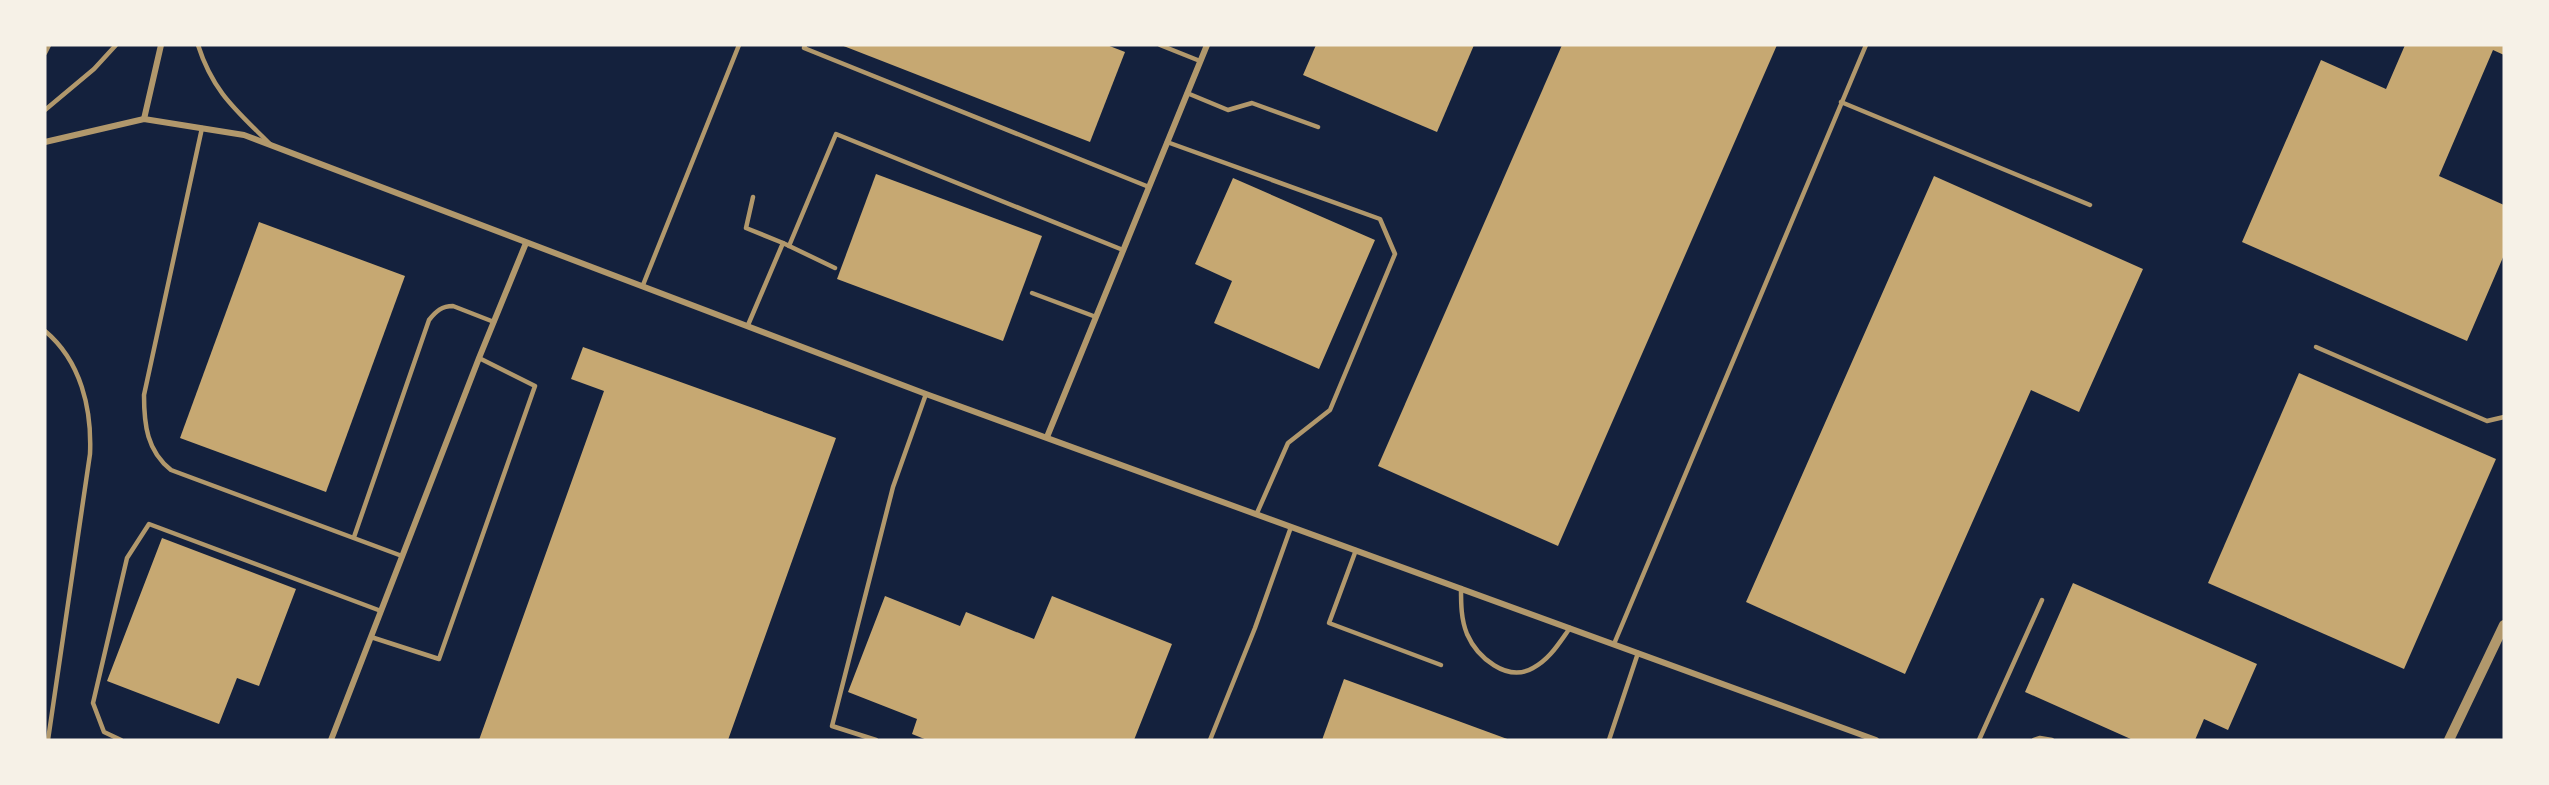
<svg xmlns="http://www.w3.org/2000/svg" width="2549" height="785" font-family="'Archivo Narrow',sans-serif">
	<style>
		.building { fill: #c6a872 }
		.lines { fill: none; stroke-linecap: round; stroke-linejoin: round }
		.service { stroke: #b1986c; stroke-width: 4.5 }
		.minor { stroke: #b1986c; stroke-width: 6 }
		.tertiary { stroke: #b1986c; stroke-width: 10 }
	</style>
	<rect width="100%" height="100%" fill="#14213d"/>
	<g class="building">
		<polygon points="841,45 1107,45 1125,52 1090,142"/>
		<polygon points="1316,45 1474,45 1437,132 1303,75"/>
		<polygon points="1562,45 1777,45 1558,546 1378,466"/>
		<polygon points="2405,45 2504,45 2504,55 2493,50 2439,176 2504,205 2504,255 2467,341 2242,242 2321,60 2386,89"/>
		<polygon points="876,174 1042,236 1003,341 837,279"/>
		<polygon points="1934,176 2143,269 2079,412 2031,390 1905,674 1746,602"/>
		<polygon points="1233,178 1375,240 1319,369 1214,323 1232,281 1195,264"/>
		<polygon points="259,222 405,276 326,492 180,438"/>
		<polygon points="583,347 836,438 728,740 479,740 604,391 571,379"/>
		<polygon points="2299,373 2496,459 2404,669 2208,583"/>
		<polygon points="162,538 296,589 259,686 237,678 219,724 107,681"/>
		<polygon points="2073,583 2257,664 2228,730 2204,719 2195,740 2133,740 2025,692"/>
		<polygon points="885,596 960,626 966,612 1034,639 1052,596 1172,644 1134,740 927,740 912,734 917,719 848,692"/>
		<polygon points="1344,679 1510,740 1322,740"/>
	</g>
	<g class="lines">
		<g class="service">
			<path d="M198,45c15,47 38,65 72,99"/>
			<polyline points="805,45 804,48 1149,187"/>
			<polyline points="1160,45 1200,61"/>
			<polyline points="45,53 49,45"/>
			<polyline points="1187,93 1228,110 1252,103 1318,127"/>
			<polyline points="1841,102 2090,205"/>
			<polyline points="45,110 94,69 116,45"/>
			<path d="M202,128l-58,267c0,30 3,56 27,75l231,86"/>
			<polyline points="1167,142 1380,219 1395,254 1330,410 1288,443 1257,513"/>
			<polyline points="753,197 746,228 783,243"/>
			<polyline points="789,246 836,134 1123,250"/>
			<polyline points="643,285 739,45"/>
			<polyline points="1032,293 1096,317"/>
			<polyline points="748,325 783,243 835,268"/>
			<path d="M45,331c36,30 47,78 45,123l-42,286"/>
			<polyline points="2316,347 2487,421 2504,417"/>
			<path d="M354,537l75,-217c7,-9 13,-14 24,-14l41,16"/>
			<polyline points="1356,550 1329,623 1441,665"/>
			<path d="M1461,588c0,16 0,31 6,46 10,23 40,49 66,34 17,-9 26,-25 37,-40"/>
			<polyline points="371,637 439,659 535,386 479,358"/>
			<polyline points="1614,644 1866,45"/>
			<polyline points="121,740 104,732 93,703 127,558 149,524 381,611"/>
			<polyline points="876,740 832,726 893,487 926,394"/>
			<polyline points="1210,740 1255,628 1291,527"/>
			<polyline points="1609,740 1638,653"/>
			<polyline points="1979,740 2042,600"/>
			<polyline points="2034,740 2040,738 2052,740"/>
		</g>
		<g class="minor">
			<polyline points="144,119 161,45"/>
			<polyline points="45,142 144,119 244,135 926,394 1876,740"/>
			<polyline points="1047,437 1207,45"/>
			<polyline points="331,740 479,358 526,243"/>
		</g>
		<polyline class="tertiary" points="2449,740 2504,625"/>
	</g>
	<rect width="2549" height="785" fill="none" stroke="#f6f1e7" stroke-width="93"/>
</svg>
